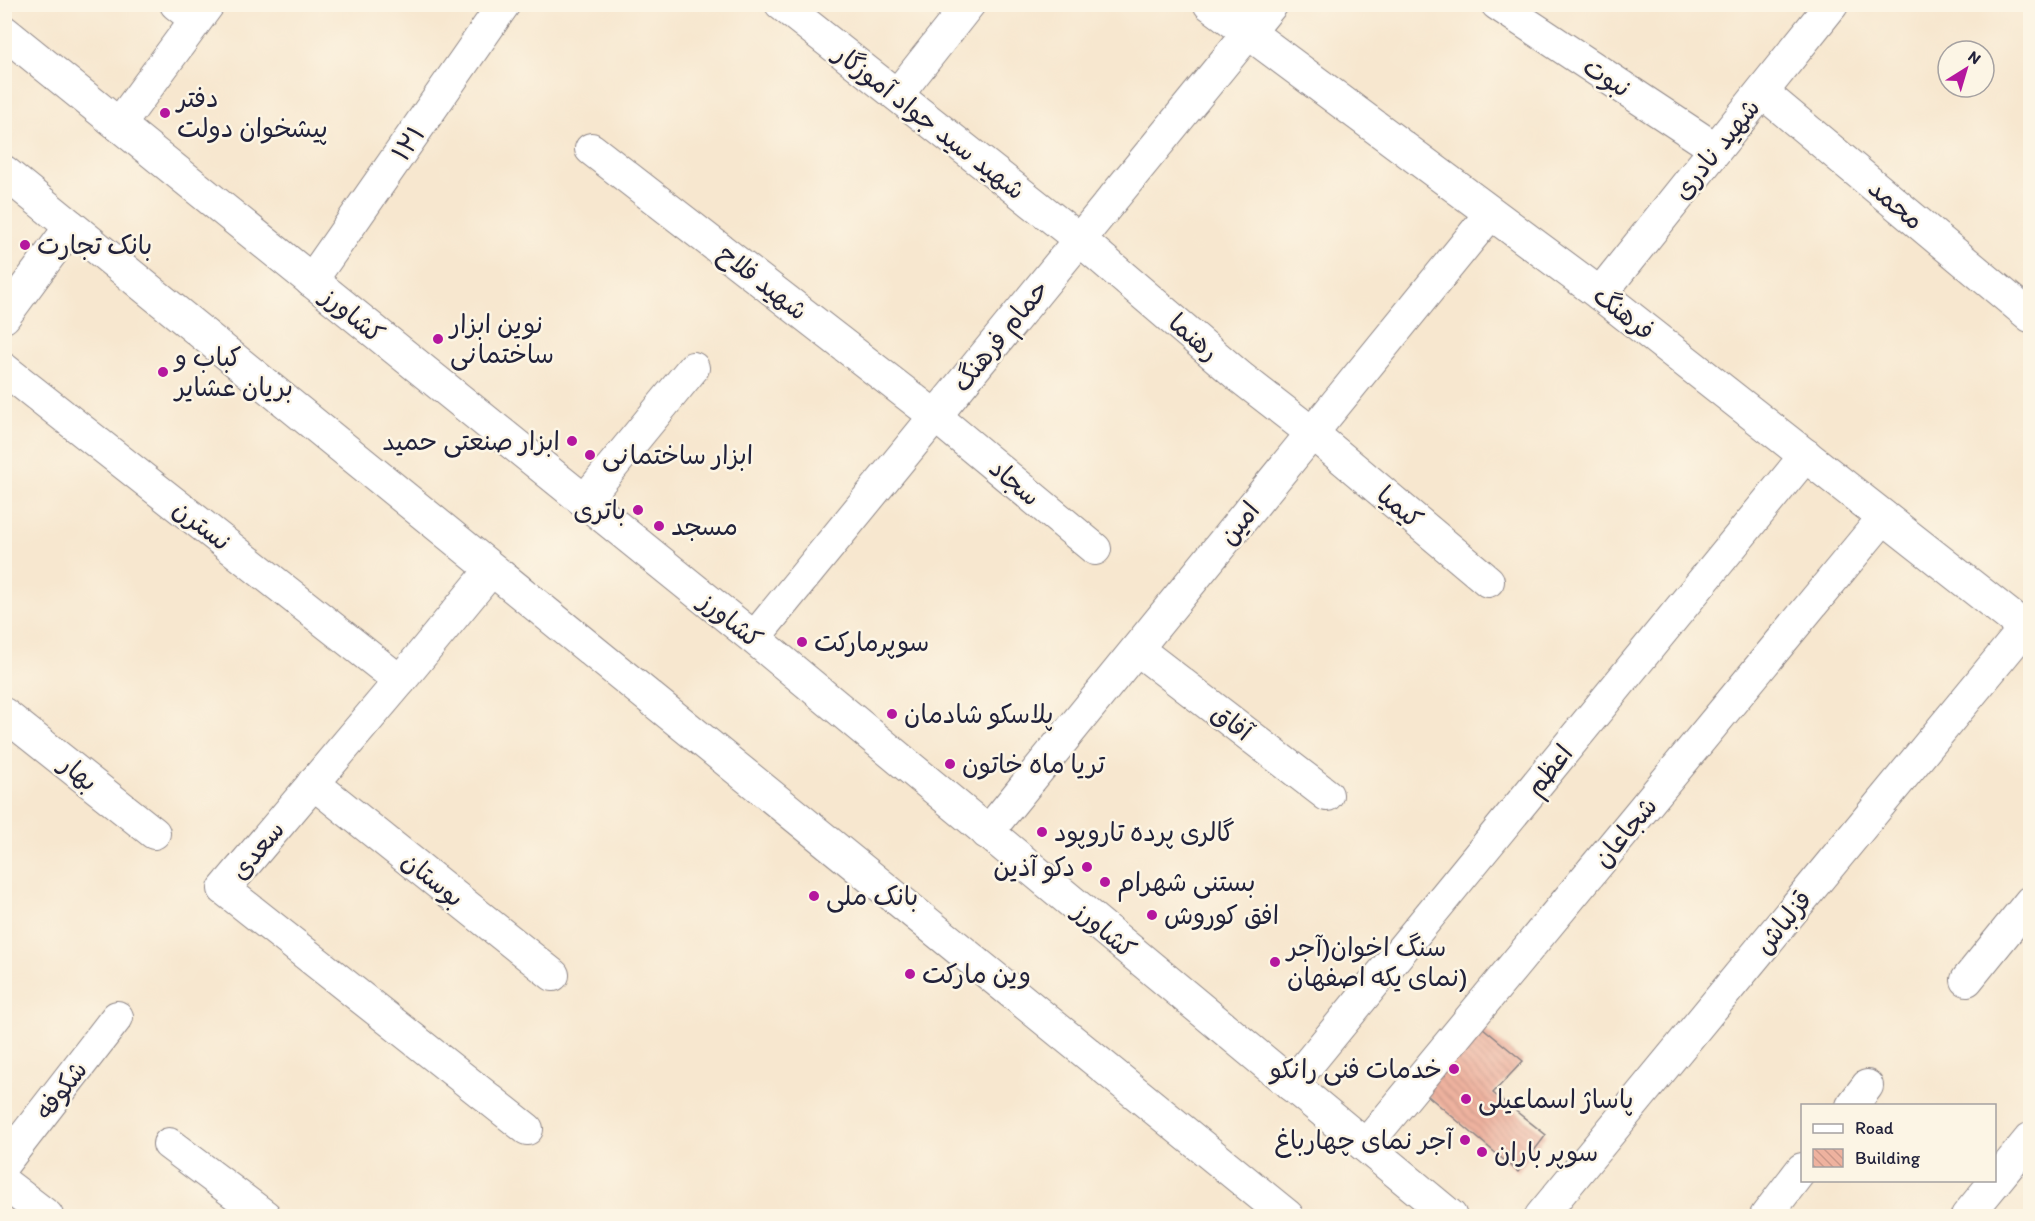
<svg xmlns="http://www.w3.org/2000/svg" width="2035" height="1221" font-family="Itim,'Playpen Sans Arabic',sans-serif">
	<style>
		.building { fill: url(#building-back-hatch) }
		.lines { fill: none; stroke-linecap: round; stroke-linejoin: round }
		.minor-casing { stroke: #8c8485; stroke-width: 34 }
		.tertiary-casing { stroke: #8c8485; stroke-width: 35 }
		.primary-casing { stroke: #8c8485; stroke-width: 35 }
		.minor { stroke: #fff; stroke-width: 32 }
		.tertiary { stroke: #fff; stroke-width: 33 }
		.primary { stroke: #fff; stroke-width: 33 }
		.poi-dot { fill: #b5179e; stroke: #fcf5e5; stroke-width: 2 }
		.labels { text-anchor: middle; stroke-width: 5; stroke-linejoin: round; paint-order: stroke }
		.street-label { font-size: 26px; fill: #22223b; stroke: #fcf5e5 }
		.poi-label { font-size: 26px; fill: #22223b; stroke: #fcf5e5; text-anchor: start }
	</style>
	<defs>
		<pattern id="building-back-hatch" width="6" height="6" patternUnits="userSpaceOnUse" patternTransform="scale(1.5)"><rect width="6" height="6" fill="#eeb29f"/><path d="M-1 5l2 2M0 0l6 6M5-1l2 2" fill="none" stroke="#cc998a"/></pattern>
	</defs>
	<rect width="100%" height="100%" fill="#fcf5e5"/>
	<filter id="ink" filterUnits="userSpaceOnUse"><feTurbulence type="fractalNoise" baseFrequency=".0167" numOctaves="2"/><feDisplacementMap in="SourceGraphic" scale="12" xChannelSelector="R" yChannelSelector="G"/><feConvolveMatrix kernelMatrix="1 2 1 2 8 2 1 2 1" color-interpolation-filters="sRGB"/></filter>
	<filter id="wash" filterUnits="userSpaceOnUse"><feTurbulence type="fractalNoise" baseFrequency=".008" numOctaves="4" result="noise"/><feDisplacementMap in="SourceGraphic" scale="24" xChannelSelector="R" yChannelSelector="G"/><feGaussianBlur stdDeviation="1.35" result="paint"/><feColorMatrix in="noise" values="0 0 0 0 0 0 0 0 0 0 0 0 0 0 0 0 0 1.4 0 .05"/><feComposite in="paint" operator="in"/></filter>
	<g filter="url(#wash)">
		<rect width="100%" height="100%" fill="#f7e7cf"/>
		<g id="blocks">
			<polygon class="building" points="1477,1023 1523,1061 1493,1093 1546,1135 1518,1172 1421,1090"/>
		</g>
	</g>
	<g filter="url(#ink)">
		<use href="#blocks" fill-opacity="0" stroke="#8c8485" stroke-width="1.5"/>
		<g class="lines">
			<g class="minor-casing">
				<g id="minor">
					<polyline points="176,4 196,20"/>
					<polyline points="781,4 1079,239 1240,377 1312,433 1488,581"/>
					<polyline points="1497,4 1716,149"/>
					<polyline points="1762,92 2030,316"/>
					<polyline points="897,95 969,4"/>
					<polyline points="591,149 935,416 1095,549"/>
					<polyline points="311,281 504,4"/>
					<polyline points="4,317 71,226"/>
					<polyline points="4,369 400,681"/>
					<polyline points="584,501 693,368"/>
					<polyline points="492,569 400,681 224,889 527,1129"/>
					<polyline points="754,638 1272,4"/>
					<polyline points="1137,649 1327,795"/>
					<polyline points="4,714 154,833"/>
					<polyline points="313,783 553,975"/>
					<polyline points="987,833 1491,213"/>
					<polyline points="1967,980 2030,902"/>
					<polyline points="1291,1085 1806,455"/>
					<polyline points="1852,1106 1867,1086"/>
					<polyline points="169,1144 265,1216"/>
					<polyline points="1365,1146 1884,517"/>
					<polyline points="4,1163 117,1017"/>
					<polyline points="4,1183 47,1216"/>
					<polyline points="1541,1216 2025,628"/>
					<polyline points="1766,1216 1802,1169"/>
					<polyline points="1967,1216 2030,1139"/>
				</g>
			</g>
			<g class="tertiary-casing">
				<g id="tertiary">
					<polyline points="1210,4 1600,294 2030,632"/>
					<polyline points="119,125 208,4"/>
					<polyline points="1600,294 1832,4"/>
				</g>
			</g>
			<g class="primary-casing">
				<g id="primary">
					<polyline points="4,32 754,638 1450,1216"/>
					<polyline points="4,172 1287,1216"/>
				</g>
			</g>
			<use href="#minor" class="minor"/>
			<use href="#tertiary" class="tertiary"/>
			<use href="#primary" class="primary"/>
		</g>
	</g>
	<g class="poi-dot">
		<circle cx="165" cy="113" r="6"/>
		<circle cx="25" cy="245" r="6"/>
		<circle cx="438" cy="339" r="6"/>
		<circle cx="163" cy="372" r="6"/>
		<circle cx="572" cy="441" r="6"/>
		<circle cx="590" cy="455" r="6"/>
		<circle cx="638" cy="510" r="6"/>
		<circle cx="659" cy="526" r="6"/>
		<circle cx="802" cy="642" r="6"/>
		<circle cx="892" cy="714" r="6"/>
		<circle cx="950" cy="764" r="6"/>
		<circle cx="1042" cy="832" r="6"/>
		<circle cx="1087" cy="867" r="6"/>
		<circle cx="1105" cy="882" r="6"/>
		<circle cx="814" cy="896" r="6"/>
		<circle cx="1152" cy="915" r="6"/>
		<circle cx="1275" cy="962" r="6"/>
		<circle cx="910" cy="974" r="6"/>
		<circle cx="1454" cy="1069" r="6"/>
		<circle cx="1466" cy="1099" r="6"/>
		<circle cx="1465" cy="1140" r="6"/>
		<circle cx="1482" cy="1152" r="6"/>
	</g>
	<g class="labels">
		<g class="street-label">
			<text transform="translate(1607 77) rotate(33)" y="9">نبوت</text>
			<text transform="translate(930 122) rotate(38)" y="9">شهید سید جواد آموزگار</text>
			<text transform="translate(408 143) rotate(-55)" y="9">۱۲۱</text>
			<text transform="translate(1716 149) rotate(-51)" y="9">شهید نادری</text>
			<text transform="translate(1896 204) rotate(40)" y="9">محمد</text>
			<text transform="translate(763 282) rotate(38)" y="9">شهید فلاح</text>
			<text transform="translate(1624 313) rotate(38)" y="9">فرهنگ</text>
			<text transform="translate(353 315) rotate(39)" y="9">کشاورز</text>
			<text transform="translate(1000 336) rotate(-51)" y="9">حمام فرهنگ</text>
			<text transform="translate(1194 337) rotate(41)" y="9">رهنما</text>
			<text transform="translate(1015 482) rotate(40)" y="9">سجاد</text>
			<text transform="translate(1400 507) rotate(40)" y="9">کیمیا</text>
			<text transform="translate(1239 523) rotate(-51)" y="9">امین</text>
			<text transform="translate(202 525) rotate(38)" y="9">نسترن</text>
			<text transform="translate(731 620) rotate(39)" y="9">کشاورز</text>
			<text transform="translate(1232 722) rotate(37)" y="9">آفاق</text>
			<text transform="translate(1549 770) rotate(-51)" y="9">اعظم</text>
			<text transform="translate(79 773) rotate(39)" y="9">بهار</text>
			<text transform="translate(1625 832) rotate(-50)" y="9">شجاعان</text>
			<text transform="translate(257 850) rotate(-50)" y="9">سعدی</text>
			<text transform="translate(433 879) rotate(39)" y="9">بوستان</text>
			<text transform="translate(1783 922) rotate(-51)" y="9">قزلباش</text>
			<text transform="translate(1105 930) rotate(40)" y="9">کشاورز</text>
			<text transform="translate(61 1090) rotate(-52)" y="9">شکوفه</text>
		</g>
		<g class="poi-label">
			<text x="177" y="107">دفتر<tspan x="177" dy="30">پیشخوان دولت</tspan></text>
			<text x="37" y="254">بانک تجارت</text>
			<text x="450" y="333">نوین ابزار<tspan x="450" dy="30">ساختمانی</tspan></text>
			<text x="175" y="366">کباب و<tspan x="175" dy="30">بریان عشایر</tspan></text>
			<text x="560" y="450" text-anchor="end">ابزار صنعتی حمید</text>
			<text x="602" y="464">ابزار ساختمانی</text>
			<text x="626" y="519" text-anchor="end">باتری</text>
			<text x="671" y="535">مسجد</text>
			<text x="814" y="651">سوپرمارکت</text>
			<text x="904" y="723">پلاسکو شادمان</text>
			<text x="962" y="773">تریا ماه خاتون</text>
			<text x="1054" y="841">گالری پرده تاروپود</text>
			<text x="1075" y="876" text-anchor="end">دکو آذین</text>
			<text x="1117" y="891">بستنی شهرام</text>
			<text x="826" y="905">بانک ملی</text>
			<text x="1164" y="924">افق کوروش</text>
			<text x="1287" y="956">سنگ اخوان(آجر<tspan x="1287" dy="30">نمای یکه اصفهان)</tspan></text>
			<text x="922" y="983">وین مارکت</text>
			<text x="1442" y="1078" text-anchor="end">خدمات فنی رانکو</text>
			<text x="1478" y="1108">پاساژ اسماعیلی</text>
			<text x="1453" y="1149" text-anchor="end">آجر نمای چهارباغ</text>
			<text x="1494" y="1161">سوپر باران</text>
		</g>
	</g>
	<rect width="2035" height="1221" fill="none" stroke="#fcf5e5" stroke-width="24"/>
	<rect x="1801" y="1104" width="195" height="78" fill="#fcf5e5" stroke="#a5a1a1" stroke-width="1.5"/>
	<rect x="1813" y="1124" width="30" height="9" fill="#ffffff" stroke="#a5a1a1" stroke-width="1.5"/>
	<text x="1855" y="1134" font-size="18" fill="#22223b">Road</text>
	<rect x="1813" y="1149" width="30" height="18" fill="url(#building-back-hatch)" stroke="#a5a1a1" stroke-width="1.5"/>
	<text x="1855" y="1164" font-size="18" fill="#22223b">Building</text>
	<g transform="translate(1966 69) rotate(37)"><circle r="28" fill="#fcf5e5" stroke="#a5a1a1" stroke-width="1.5"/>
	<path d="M0-4.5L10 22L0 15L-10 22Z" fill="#b5179e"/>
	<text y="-9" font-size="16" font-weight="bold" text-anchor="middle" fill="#22223b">N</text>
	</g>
</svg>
